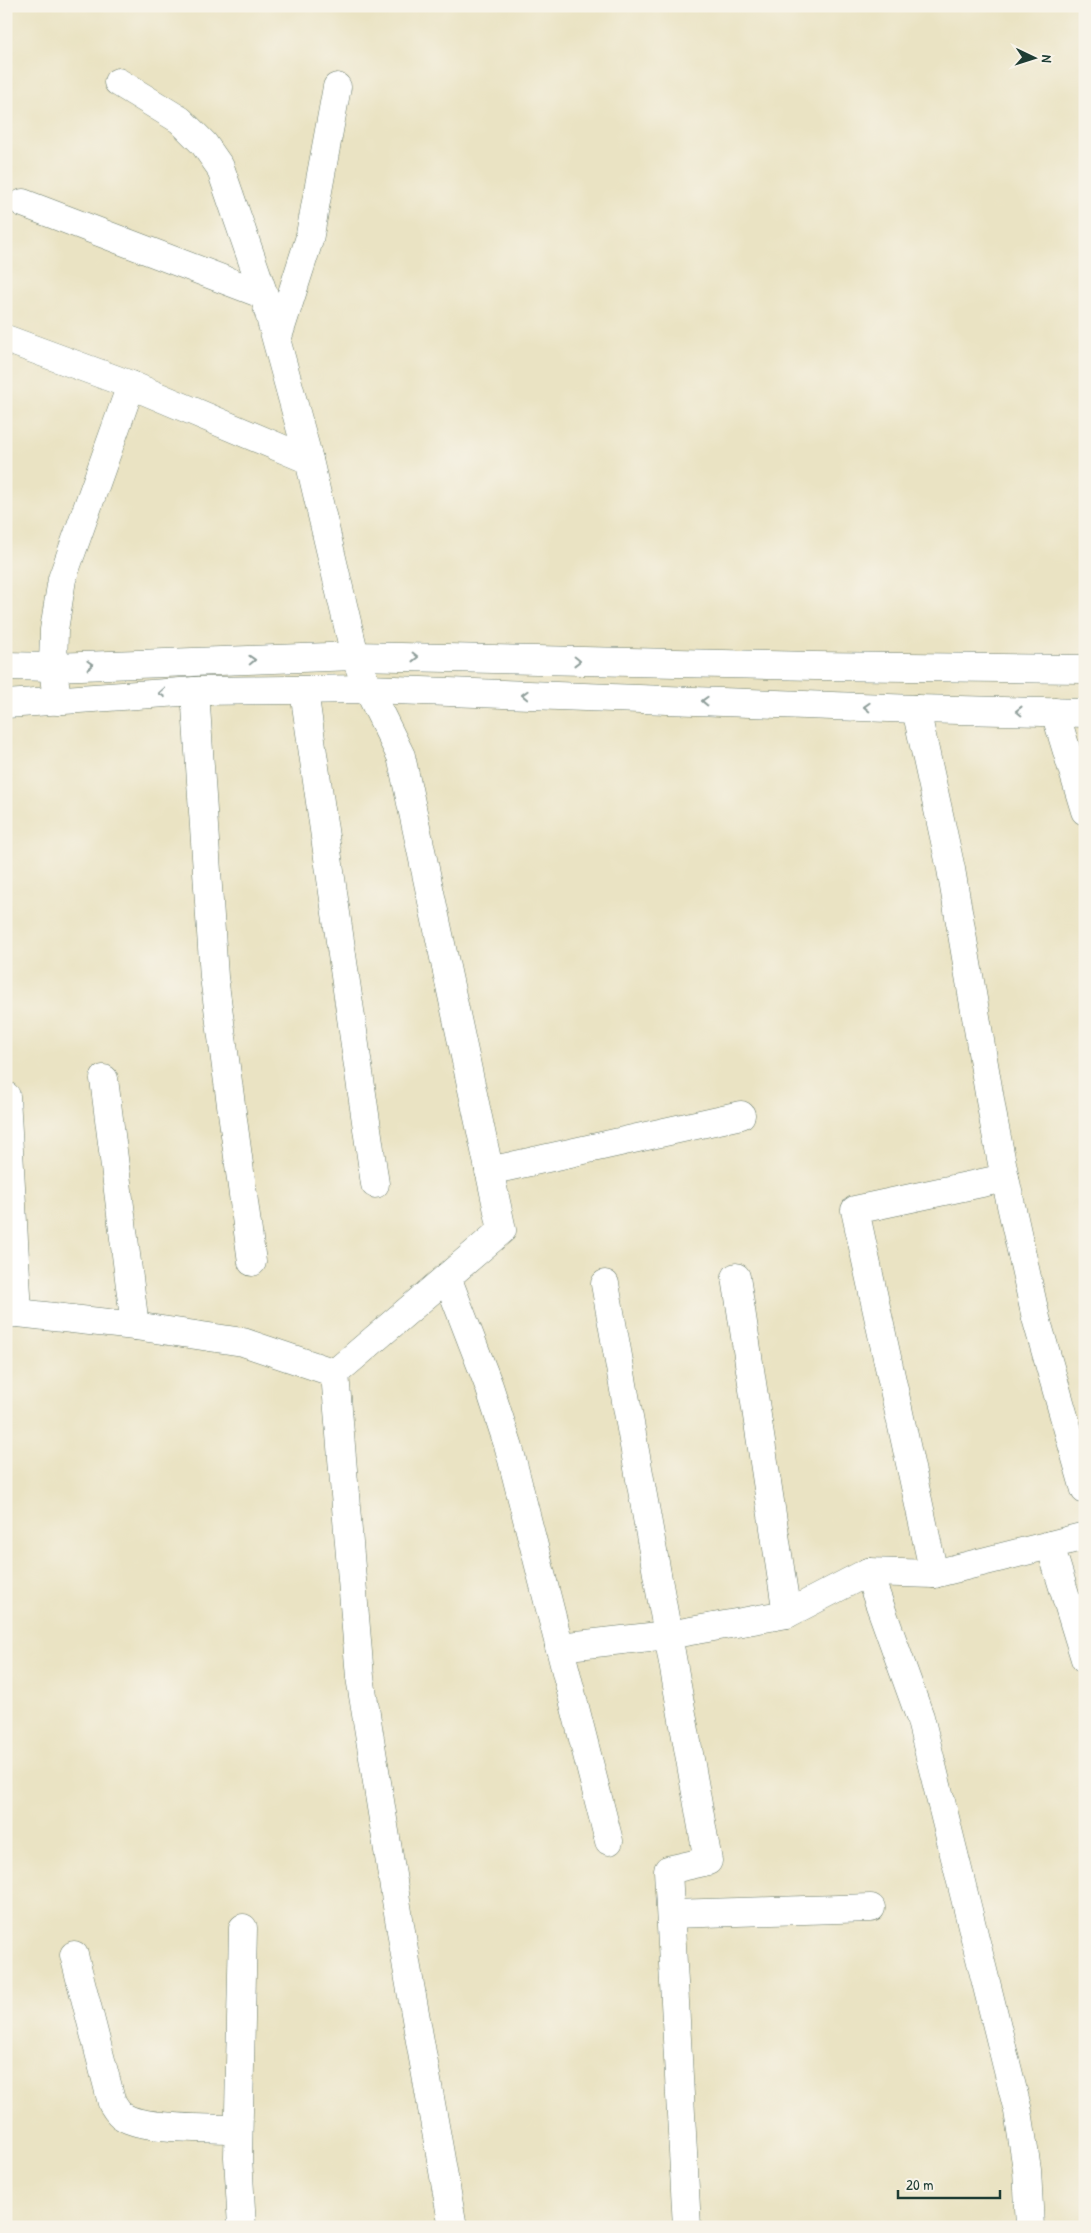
<svg xmlns="http://www.w3.org/2000/svg" width="1091" height="2233" font-family="'Patrick Hand',sans-serif">
	<style>
		.lines { fill: none; stroke-linecap: round; stroke-linejoin: round }
		.minor-casing { stroke: #676; stroke-width: 29 }
		.secondary-casing { stroke: #676; stroke-width: 29 }
		.minor { stroke: #fff; stroke-width: 28 }
		.secondary { stroke: #fff; stroke-width: 28 }
		.oneway { stroke: #8f9e9a }
	</style>
	<rect width="100%" height="100%" fill="#f7f3e8"/>
	<filter id="ink" filterUnits="userSpaceOnUse"><feTurbulence type="fractalNoise" baseFrequency=".02" numOctaves="2"/><feDisplacementMap in="SourceGraphic" scale="10" xChannelSelector="R" yChannelSelector="G"/><feConvolveMatrix kernelMatrix="1 2 1 2 8 2 1 2 1" color-interpolation-filters="sRGB"/></filter>
	<filter id="wash" filterUnits="userSpaceOnUse"><feTurbulence type="fractalNoise" baseFrequency=".0096" numOctaves="4" result="noise"/><feDisplacementMap in="SourceGraphic" scale="20" xChannelSelector="R" yChannelSelector="G"/><feGaussianBlur stdDeviation="1.12" result="paint"/><feColorMatrix in="noise" values="0 0 0 0 0 0 0 0 0 0 0 0 0 0 0 0 0 1.4 0 .05"/><feComposite in="paint" operator="in"/></filter>
	<g filter="url(#wash)">
		<rect width="100%" height="100%" fill="#eae3c3"/>
	</g>
	<g filter="url(#ink)">
		<g class="lines">
			<g class="minor-casing">
				<g id="minor">
					<polyline points="118,82 180,120 204,144 220,167 264,295 309,460 355,656 368,689 401,756 502,1230 335,1373"/>
					<polyline points="23,203 264,295"/>
					<polyline points="6,339 131,385 309,460"/>
					<polyline points="277,340 309,240 337,87"/>
					<polyline points="195,691 214,977 252,1262"/>
					<polyline points="304,691 375,1184"/>
					<polyline points="57,701 53,667 54,630 62,579 131,385"/>
					<polyline points="916,709 951,869 994,1123 1005,1178 1036,1318 1085,1490"/>
					<polyline points="1055,712 1085,811"/>
					<polyline points="104,1079 135,1326"/>
					<polyline points="6,1096 18,1313"/>
					<polyline points="489,1171 741,1115"/>
					<polyline points="1005,1178 855,1210 934,1574 1050,1545"/>
					<polyline points="447,1277 489,1386 509,1448 609,1841"/>
					<polyline points="736,1277 787,1614"/>
					<polyline points="6,1314 18,1313 135,1326 243,1342 335,1373 360,1677 407,1968 453,2227"/>
					<polyline points="1085,1536 1050,1545 1085,1659"/>
					<polyline points="868,1572 920,1717 964,1894 1018,2111 1027,2169 1030,2227"/>
					<polyline points="559,1647 668,1635 605,1284"/>
					<polyline points="671,1914 871,1908"/>
					<path d="M74,1955l38,148c3,5 6,11 12,14 20,13 88,11 114,12"/>
					<polyline points="242,2227 238,2157 243,1928"/>
					<polyline points="687,2227 668,1870 708,1861 668,1635 787,1614 868,1572 934,1574"/>
				</g>
			</g>
			<g class="secondary-casing">
				<g id="secondary">
					<polyline points="6,666 53,667 355,656 815,666 1085,669"/>
					<polyline points="6,704 195,691 368,689 916,709 1085,713"/>
				</g>
			</g>
			<use href="#minor" class="minor"/>
			<use href="#secondary" class="secondary"/>
		</g>
		<defs><path id="oneway-chevron" d="M-2-3.5L2.5 0L-2 3.5" fill="none" stroke-width="1.6" stroke-linecap="round" stroke-linejoin="round" transform="scale(1.25)"/></defs>
		<g class="oneway">
			<use href="#oneway-chevron" transform="translate(415 657) rotate(1)"/>
			<use href="#oneway-chevron" transform="translate(252 660) rotate(-2)"/>
			<use href="#oneway-chevron" transform="translate(577 661) rotate(1)"/>
			<use href="#oneway-chevron" transform="translate(90 665) rotate(-2)"/>
			<use href="#oneway-chevron" transform="translate(162 693) rotate(176)"/>
			<use href="#oneway-chevron" transform="translate(525 695) rotate(-178)"/>
			<use href="#oneway-chevron" transform="translate(705 701) rotate(-178)"/>
			<use href="#oneway-chevron" transform="translate(867 707) rotate(-178)"/>
			<use href="#oneway-chevron" transform="translate(1019 711) rotate(-179)"/>
		</g>
	</g>
	<rect width="1091" height="2233" fill="none" stroke="#f7f3e8" stroke-width="25"/>
	<g transform="translate(1034 58) rotate(94)" stroke="#f7f3e8" stroke-width="4" paint-order="stroke">
	<path d="M0-4L9 19L0 12L-9 19Z" fill="#1f3d34"/>
	<text y="-8" font-size="14" font-weight="bold" text-anchor="middle" fill="#1f3d34">N</text>
	</g>
	<path d="M898 2190v8h102v-8" fill="none" stroke="#1f3d34" stroke-width="2.5"/>
	<text x="906" y="2190" font-size="15" fill="#1f3d34" stroke="#f7f3e8" stroke-width="4" paint-order="stroke">20 m</text>
</svg>
